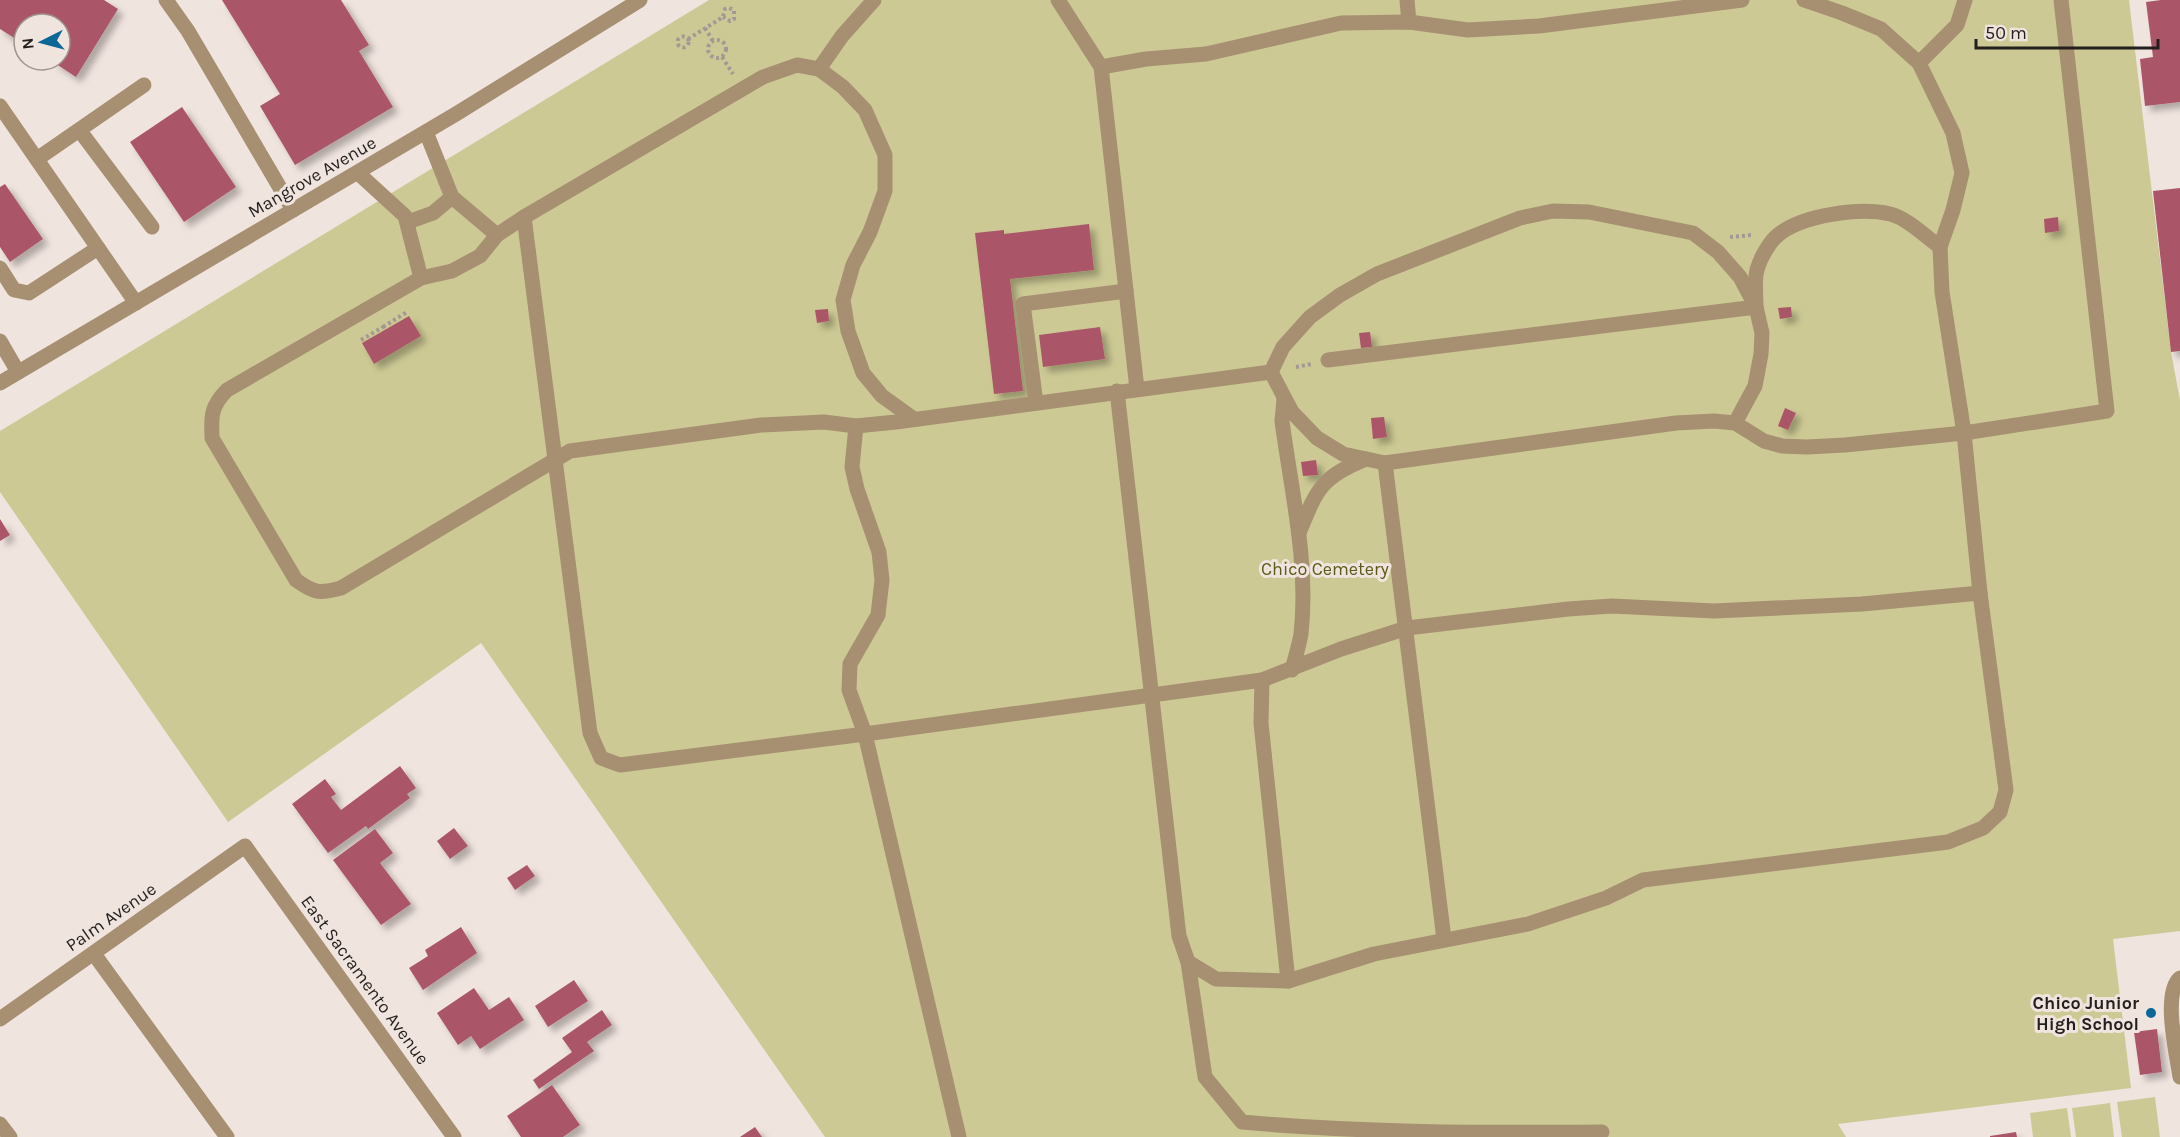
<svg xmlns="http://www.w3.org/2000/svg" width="2180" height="1137" font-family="Karla,sans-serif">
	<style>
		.green { fill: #ccc994 }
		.building { fill: #ab5768; filter: url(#shadow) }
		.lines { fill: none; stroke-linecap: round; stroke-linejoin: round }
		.path { stroke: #a29995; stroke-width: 4; stroke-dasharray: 3 3; stroke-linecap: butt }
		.minor { stroke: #a78f72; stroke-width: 15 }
		.poi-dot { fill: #0c6797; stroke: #f0e4df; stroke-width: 2 }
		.labels { text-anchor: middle; stroke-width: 6; stroke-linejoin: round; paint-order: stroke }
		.street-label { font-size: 18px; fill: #231f1d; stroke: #f0e4df }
		.park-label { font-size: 18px; fill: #5d5916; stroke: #f0e4df }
		.poi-label { font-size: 18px; font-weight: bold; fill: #231f1d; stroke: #f0e4df; text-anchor: end }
	</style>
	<defs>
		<filter id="shadow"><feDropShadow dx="5.5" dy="5.5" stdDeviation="3" flood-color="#0004"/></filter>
	</defs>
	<rect width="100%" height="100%" fill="#f0e4df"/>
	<g class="green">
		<polygon points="709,0 2129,0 2171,352 2180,400 2180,931 2113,939 2131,1088 1838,1124 1846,1137 825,1137 481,643 228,822 0,492 0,431"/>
		<polygon points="2155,1097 2160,1137 2122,1137 2117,1102"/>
		<polygon points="2110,1103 2114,1137 2076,1137 2072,1108"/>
		<polygon points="2067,1108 2071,1137 2033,1137 2030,1113"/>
	</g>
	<g class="building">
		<polygon points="0,0 104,0 118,9 76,77 50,60 60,60 60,24 24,24 24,44 0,29"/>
		<polygon points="222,0 341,0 369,45 359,51 393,107 295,165 260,106 280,94"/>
		<polygon points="2161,0 2180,0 2180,102 2145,106 2140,59 2153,57 2146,2"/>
		<polygon points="182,107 236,187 184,222 130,142"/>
		<polygon points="5,184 43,239 10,262 0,247 0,187"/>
		<polygon points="2180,188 2180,351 2171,352 2153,191"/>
		<polygon points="2058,217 2059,231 2045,233 2044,219"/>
		<polygon points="1089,224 1094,270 1010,279 1023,391 994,394 975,233 1004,230 1004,234"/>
		<polygon points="1791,307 1792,317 1780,319 1778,308"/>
		<polygon points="828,309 829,321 817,323 815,310"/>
		<polygon points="409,316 421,336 374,364 362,343"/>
		<polygon points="1100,327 1105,359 1043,367 1039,335"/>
		<polygon points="1370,332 1372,347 1361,348 1359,333"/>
		<polygon points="1785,408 1796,413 1788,430 1778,426"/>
		<polygon points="1384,417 1387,437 1373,439 1371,418"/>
		<polygon points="1316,460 1318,475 1303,476 1301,462"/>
		<polygon points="0,519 10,535 0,541"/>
		<polygon points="400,766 416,788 407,794 410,798 368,829 366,826 328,853 292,804 325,779 336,794 331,797 341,810"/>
		<polygon points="454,828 468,846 450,859 437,841"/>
		<polygon points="375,829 393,853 380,863 411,904 381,925 333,860"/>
		<polygon points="527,865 535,876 515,890 507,878"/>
		<polygon points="461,927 477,953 423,990 409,968 428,956 425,950"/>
		<polygon points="574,980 588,1001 548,1027 535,1006"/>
		<polygon points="474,988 489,1010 509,997 524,1020 480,1049 471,1036 458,1045 437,1013"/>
		<polygon points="602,1010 612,1025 587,1042 594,1051 539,1089 533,1080 572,1052 562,1038"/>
		<polygon points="2157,1029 2162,1072 2140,1075 2134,1032"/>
		<polygon points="552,1085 580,1125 563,1137 521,1137 507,1116"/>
		<polygon points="755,1127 762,1137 740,1137"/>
		<polygon points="2016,1132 2017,1137 1990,1137 1990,1136"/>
	</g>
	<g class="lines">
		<g class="path">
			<polyline points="705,28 713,41"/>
			<circle cx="683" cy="42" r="5.5"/>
			<polyline points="688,39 723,17 725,9 729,8 734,10 734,19 730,21 723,17"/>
			<circle cx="717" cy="49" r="9"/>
			<polyline points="722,57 733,74"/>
			<polyline points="1730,237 1752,235"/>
			<polyline points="383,327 407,312"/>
			<polyline points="361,340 383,327 381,323"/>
			<polyline points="1296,367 1312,364"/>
		</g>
		<g class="minor">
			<polyline points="166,0 188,31 293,210"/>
			<path d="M874,0l-32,36 -23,33 -22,-4 -34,12 -239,140 -27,18 -17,21 -28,15 -31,7 -194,112c-16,16 -16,26 -15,48l84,142c18,13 23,14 45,8l229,-137 191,-26 63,-3 32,4 40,-4 375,-50"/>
			<polyline points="1058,0 1101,67 1137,389"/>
			<polyline points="1407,0 1409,22"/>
			<polyline points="1919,63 1957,25 1965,0"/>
			<polyline points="1101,67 1146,59 1206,54 1341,23 1409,22 1468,30 1539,26 1742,0"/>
			<polyline points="819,69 843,87 865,110 885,155 885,191 870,232 853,265 843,300 848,331 863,373 882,396 914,419"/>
			<polyline points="0,106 136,303"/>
			<polyline points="80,131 152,227"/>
			<polyline points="426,132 452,197 497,235"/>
			<polyline points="37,159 144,85"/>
			<polyline points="358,173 405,216 421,278"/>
			<polyline points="524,217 590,733 601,758 620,765 865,734 1262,680 1341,649 1407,628 1568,609 1612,606 1714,611 1862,604 1980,593"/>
			<polyline points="408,222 433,213 452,197"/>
			<polyline points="0,268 14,290 29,293 98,248"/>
			<polyline points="0,341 18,372"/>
			<path d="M1328,360l428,-53c0,-11 -2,-26 1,-37 3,-11 12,-28 21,-35 24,-20 82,-28 112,-21 17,4 35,22 50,33"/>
			<polyline points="1271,372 1292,412 1317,438 1343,454 1385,463 1676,423 1714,421 1735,423 1764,441 1782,446 1807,447 1845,445 1964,433 2107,411 2061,0"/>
			<polyline points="1271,372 1283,347 1310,317 1340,295 1377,274 1520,218 1553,211 1589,212 1693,233 1718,252 1740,277 1756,307 1762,333 1761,354 1755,386 1735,423"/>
			<polyline points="0,383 456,114 640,0"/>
			<polyline points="1117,391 1179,936 1188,962 1216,979 1288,981 1374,954 1528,924 1606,898 1643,880 1948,842 1983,828 2000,812 2006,790 1980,593 1964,433 1942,292 1940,247 1953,210 1962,173 1953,133 1919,63 1881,29 1842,13 1804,0"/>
			<path d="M1284,399l-2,22c9,69 27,142 19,213 -2,12 -6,24 -9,36"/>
			<polyline points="1036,403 1023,304 1126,291"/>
			<polyline points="856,426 852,467 857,489 879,552 882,580 878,615 850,664 849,690 865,734 959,1137"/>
			<polyline points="1385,463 1444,939"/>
			<path d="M1299,533c18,-44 22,-56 67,-74"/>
			<polyline points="1262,680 1261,723 1288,981"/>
			<polyline points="94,954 227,1137"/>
			<path d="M1188,962l17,115 37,45c119,11 240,11 360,10"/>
			<path d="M2180,978c-18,15 -3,78 0,99"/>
			<polyline points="0,1019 245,846 454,1137"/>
			<polyline points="0,1124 10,1137"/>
		</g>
	</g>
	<circle class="poi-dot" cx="2151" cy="1013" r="6"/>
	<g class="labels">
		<g class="street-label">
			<text transform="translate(312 177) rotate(-30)" y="6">Mangrove Avenue</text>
			<text transform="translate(111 917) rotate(-35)" y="6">Palm Avenue</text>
			<text transform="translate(365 980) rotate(54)" y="6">East Sacramento Avenue</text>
		</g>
		<g class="park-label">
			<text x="1325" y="575">Chico Cemetery</text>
		</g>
		<g class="poi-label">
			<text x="2139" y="1009">Chico Junior<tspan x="2139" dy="21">High School</tspan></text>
		</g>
	</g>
	<g transform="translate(42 42) rotate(264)"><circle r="28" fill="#f0e4df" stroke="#9e9591" stroke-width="1.5"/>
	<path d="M0-4.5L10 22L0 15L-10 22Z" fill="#0c6797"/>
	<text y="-9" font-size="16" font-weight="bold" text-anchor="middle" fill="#231f1d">N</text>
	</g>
	<path d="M1976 39v9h182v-9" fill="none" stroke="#231f1d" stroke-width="3"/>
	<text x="1985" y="39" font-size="18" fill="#231f1d" stroke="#f0e4df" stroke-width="4.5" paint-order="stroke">50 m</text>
</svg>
